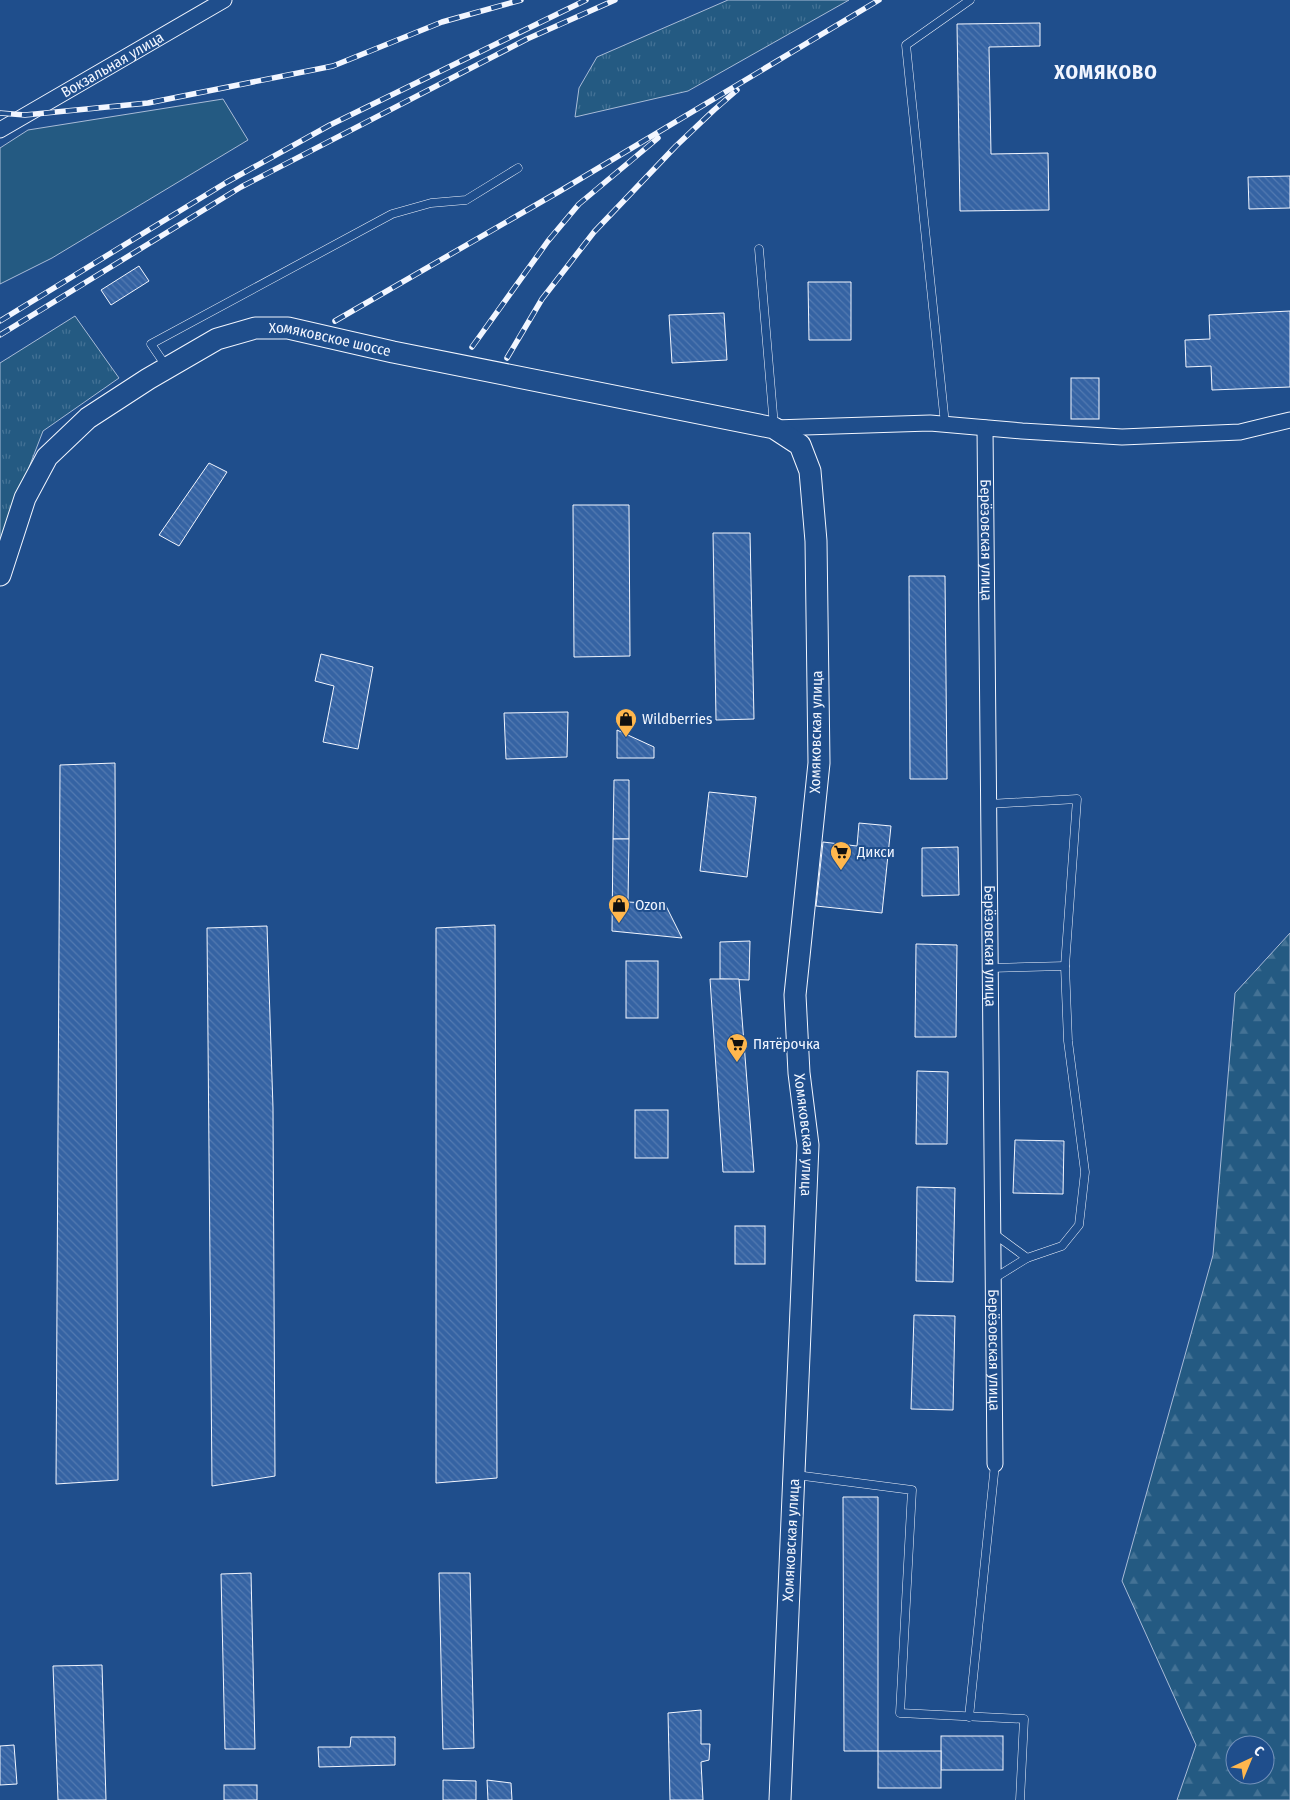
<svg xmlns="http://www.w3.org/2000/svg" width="1290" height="1800" font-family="'Fira Sans Condensed',sans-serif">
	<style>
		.grass { fill: url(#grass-tufts); stroke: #a8bbd7 }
		.forest { fill: url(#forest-firs); stroke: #a8bbd7; fill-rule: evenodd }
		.green { fill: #245a82; stroke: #a8bbd7 }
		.building { fill: url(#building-back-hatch); stroke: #f2f6ff }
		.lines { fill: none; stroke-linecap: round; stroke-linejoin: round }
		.lane-casing { stroke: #f2f6ff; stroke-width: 9 }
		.street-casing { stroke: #f2f6ff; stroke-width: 17 }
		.secondary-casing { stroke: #f2f6ff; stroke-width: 23 }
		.lane { stroke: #1f4e8c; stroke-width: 8 }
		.street { stroke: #1f4e8c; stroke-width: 15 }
		.secondary { stroke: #1f4e8c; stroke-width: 21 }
		.rail-casing { stroke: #f2f6ff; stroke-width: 5.5 }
		.rail { stroke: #1f4e8c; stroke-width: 4; stroke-dasharray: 11; stroke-linecap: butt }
		.labels { text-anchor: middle; stroke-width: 4; stroke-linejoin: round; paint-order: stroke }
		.street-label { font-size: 15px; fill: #f2f6ff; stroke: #1f4e8c }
		.poi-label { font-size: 15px; fill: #f2f6ff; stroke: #1f4e8c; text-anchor: start }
		.district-label { font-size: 20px; font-weight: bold; letter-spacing: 1px; fill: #f2f6ff; stroke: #1f4e8c }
	</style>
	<defs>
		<pattern id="grass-tufts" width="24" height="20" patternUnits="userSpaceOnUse" patternTransform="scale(1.25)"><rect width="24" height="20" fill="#245a82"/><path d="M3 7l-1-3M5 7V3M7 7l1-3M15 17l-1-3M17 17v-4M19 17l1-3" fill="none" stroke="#447295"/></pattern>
		<pattern id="forest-firs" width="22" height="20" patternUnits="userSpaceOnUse" patternTransform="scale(1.25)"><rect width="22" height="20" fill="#245a82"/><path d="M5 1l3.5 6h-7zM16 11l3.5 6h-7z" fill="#447295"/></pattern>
		<pattern id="building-back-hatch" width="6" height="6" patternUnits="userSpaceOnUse" patternTransform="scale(1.25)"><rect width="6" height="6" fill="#3563a3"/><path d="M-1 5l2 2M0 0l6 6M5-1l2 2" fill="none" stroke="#537ab1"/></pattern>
	</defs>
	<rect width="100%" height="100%" fill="#1f4e8c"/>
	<g class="grass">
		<polygon points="728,0 849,0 688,91 575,117 579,88 597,57"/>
		<polygon points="75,316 119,378 43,431 0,543 0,363"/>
	</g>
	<path class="forest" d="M1290,933v867h-113l19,-55 -74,-164 91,-326 22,-262zM1235,1745h30v30h-30z"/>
	<polygon class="green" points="223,99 248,140 52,258 0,284 0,148 28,130"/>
	<g class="building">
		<polygon points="1040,23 1040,46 989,47 991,154 1048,153 1049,210 960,211 957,24"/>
		<polygon points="1290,176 1290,208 1249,209 1248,177"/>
		<polygon points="139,266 149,281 111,305 101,290"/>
		<polygon points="808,282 851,282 851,340 809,340"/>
		<polygon points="1290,311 1290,387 1212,390 1211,366 1186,367 1185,340 1210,339 1209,315"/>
		<polygon points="724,313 727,360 672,363 669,315"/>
		<rect x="1071" y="378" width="28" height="41"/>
		<polygon points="209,463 227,472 179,546 159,535"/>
		<polygon points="573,505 629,505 630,656 574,657"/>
		<polygon points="713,533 750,533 754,719 716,720"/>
		<polygon points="909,576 945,576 947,779 910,779"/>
		<polygon points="321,654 373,667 358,749 323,742 334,686 315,681"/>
		<polygon points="568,712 567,757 506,759 504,713"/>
		<polygon points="617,730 654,747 654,758 617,758"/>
		<polygon points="115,763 118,1480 56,1484 60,765"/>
		<polygon points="614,780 629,780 629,839 613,839"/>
		<polygon points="709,792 756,797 747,877 700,871"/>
		<polygon points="859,823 891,826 882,913 816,906 823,842 857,846"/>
		<polygon points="613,839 629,839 628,902 665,904 682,938 612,931"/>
		<polygon points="958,847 959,895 922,896 922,848"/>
		<polygon points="495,925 497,1478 436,1483 436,928"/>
		<polygon points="267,926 273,1108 275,1476 212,1486 207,928"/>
		<polygon points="750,941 749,980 720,979 720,942"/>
		<polygon points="916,944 957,945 956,1037 915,1037"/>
		<rect x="626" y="961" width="32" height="57"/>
		<polygon points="710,979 739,979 754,1172 723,1172"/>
		<polygon points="917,1071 948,1072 947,1144 916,1144"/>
		<rect x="635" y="1110" width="33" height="48"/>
		<polygon points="1015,1140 1064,1141 1063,1194 1013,1193"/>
		<polygon points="917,1187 955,1188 953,1282 916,1281"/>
		<rect x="735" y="1226" width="30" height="38"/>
		<polygon points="914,1315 955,1316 953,1410 911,1409"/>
		<polygon points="843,1497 878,1497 878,1751 844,1751"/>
		<polygon points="251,1573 255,1749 225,1749 221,1574"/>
		<polygon points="439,1573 470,1573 474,1748 443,1749"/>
		<polygon points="102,1665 106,1800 58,1800 53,1666"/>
		<polygon points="701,1710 701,1744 710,1744 709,1760 701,1762 703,1800 670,1800 668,1713"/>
		<rect x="941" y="1736" width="62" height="34"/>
		<polygon points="351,1737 395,1737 395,1765 319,1767 318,1747 350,1747"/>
		<polygon points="14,1745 17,1784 0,1785 0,1746"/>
		<rect x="878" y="1751" width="63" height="37"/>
		<polygon points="443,1780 476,1781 476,1800 443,1800"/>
		<polygon points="487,1780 511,1783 512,1800 488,1800"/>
		<rect x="224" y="1785" width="33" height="15"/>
	</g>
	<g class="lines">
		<g class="lane-casing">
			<g id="lane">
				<polyline points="759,249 774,426"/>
				<polyline points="166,366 151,344 392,214 431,203 466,200 518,168"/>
				<polyline points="945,424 906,45 970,0"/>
				<polyline points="989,804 1077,799 1065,966 1068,1041 1085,1172 1079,1225 1062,1246 1027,1258"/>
				<polyline points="990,968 1065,966"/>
				<polyline points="993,1233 1027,1258 993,1279"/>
				<polyline points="796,1475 912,1490 900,1713 1024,1719 1020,1800"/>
				<polyline points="969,1717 995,1464"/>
			</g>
		</g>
		<g class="street-casing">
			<g id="street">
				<path id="s1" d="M0,130l224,-130"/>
				<polyline points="774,428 930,423 1022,431 1122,437 1240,432 1290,420"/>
				<path id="s2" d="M985,428l10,1036"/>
			</g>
		</g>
		<g class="secondary-casing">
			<g id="secondary">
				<path id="s3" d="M0,575l25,-77 22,-41 41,-39 60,-39 69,-40 38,-11h33l105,24 381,76 26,17 10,26 6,70 3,222 -24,232 4,78 9,72 -28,655"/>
			</g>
		</g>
		<use href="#lane" class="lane"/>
		<use href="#street" class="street"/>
		<use href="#secondary" class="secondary"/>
		<g class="rail-casing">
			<g id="rail">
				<polyline points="0,113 25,115 148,103 333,66 442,22 521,0"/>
				<polyline points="0,321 227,182 330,125 586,0"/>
				<polyline points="335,321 560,191 879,0"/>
				<polyline points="0,335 241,187 527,39 615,0"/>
				<polyline points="472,347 548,241 579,204 658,138"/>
				<polyline points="507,358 542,299 594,232 676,146 714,110 737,90"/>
			</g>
		</g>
		<use href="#rail" class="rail"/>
	</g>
	<defs>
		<g id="shop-pin" transform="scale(1.125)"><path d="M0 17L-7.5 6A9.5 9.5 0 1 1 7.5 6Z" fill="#ffb74d" stroke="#1f4e8c"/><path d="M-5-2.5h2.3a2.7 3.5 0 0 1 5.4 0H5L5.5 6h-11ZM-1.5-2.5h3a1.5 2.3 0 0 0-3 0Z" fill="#111"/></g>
		<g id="supermarket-pin" transform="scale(1.125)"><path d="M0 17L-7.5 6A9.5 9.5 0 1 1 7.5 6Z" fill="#ffb74d" stroke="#1f4e8c"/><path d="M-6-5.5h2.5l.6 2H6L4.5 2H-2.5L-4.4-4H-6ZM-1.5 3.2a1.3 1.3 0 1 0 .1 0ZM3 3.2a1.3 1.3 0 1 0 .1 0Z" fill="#111"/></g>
	</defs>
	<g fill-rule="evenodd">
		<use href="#shop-pin" x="626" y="719"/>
		<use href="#supermarket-pin" x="841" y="852"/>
		<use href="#shop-pin" x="619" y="905"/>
		<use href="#supermarket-pin" x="737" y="1044"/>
	</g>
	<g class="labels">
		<g class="street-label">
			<text dy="5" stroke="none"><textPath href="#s1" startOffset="130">Вокзальная улица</textPath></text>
			<text dy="5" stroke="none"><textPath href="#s3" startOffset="451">Хомяковское шоссе</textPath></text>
			<text dy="5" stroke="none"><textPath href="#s2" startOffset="112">Берёзовская улица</textPath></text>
			<text transform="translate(816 732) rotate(-89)" y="5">Хомяковская улица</text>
			<text dy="5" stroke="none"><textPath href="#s2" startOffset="518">Берёзовская улица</textPath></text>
			<text dy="5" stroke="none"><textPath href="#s3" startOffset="1629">Хомяковская улица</textPath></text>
			<text dy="5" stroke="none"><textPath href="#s2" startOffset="922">Берёзовская улица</textPath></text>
			<text transform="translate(791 1540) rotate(-87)" y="5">Хомяковская улица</text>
		</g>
		<g class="poi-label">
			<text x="642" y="724">Wildberries</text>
			<text x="857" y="857">Дикси</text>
			<text x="635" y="910">Ozon</text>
			<text x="753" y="1049">Пятёрочка</text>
		</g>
		<g class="district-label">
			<text x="1106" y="79">ХОМЯКОВО</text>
		</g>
	</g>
	<g transform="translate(1250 1760) rotate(44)"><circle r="24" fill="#1f4e8c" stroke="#7391ba"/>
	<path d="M0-4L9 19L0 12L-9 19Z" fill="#ffb74d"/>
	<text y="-8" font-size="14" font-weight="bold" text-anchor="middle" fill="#f2f6ff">С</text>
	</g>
</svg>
